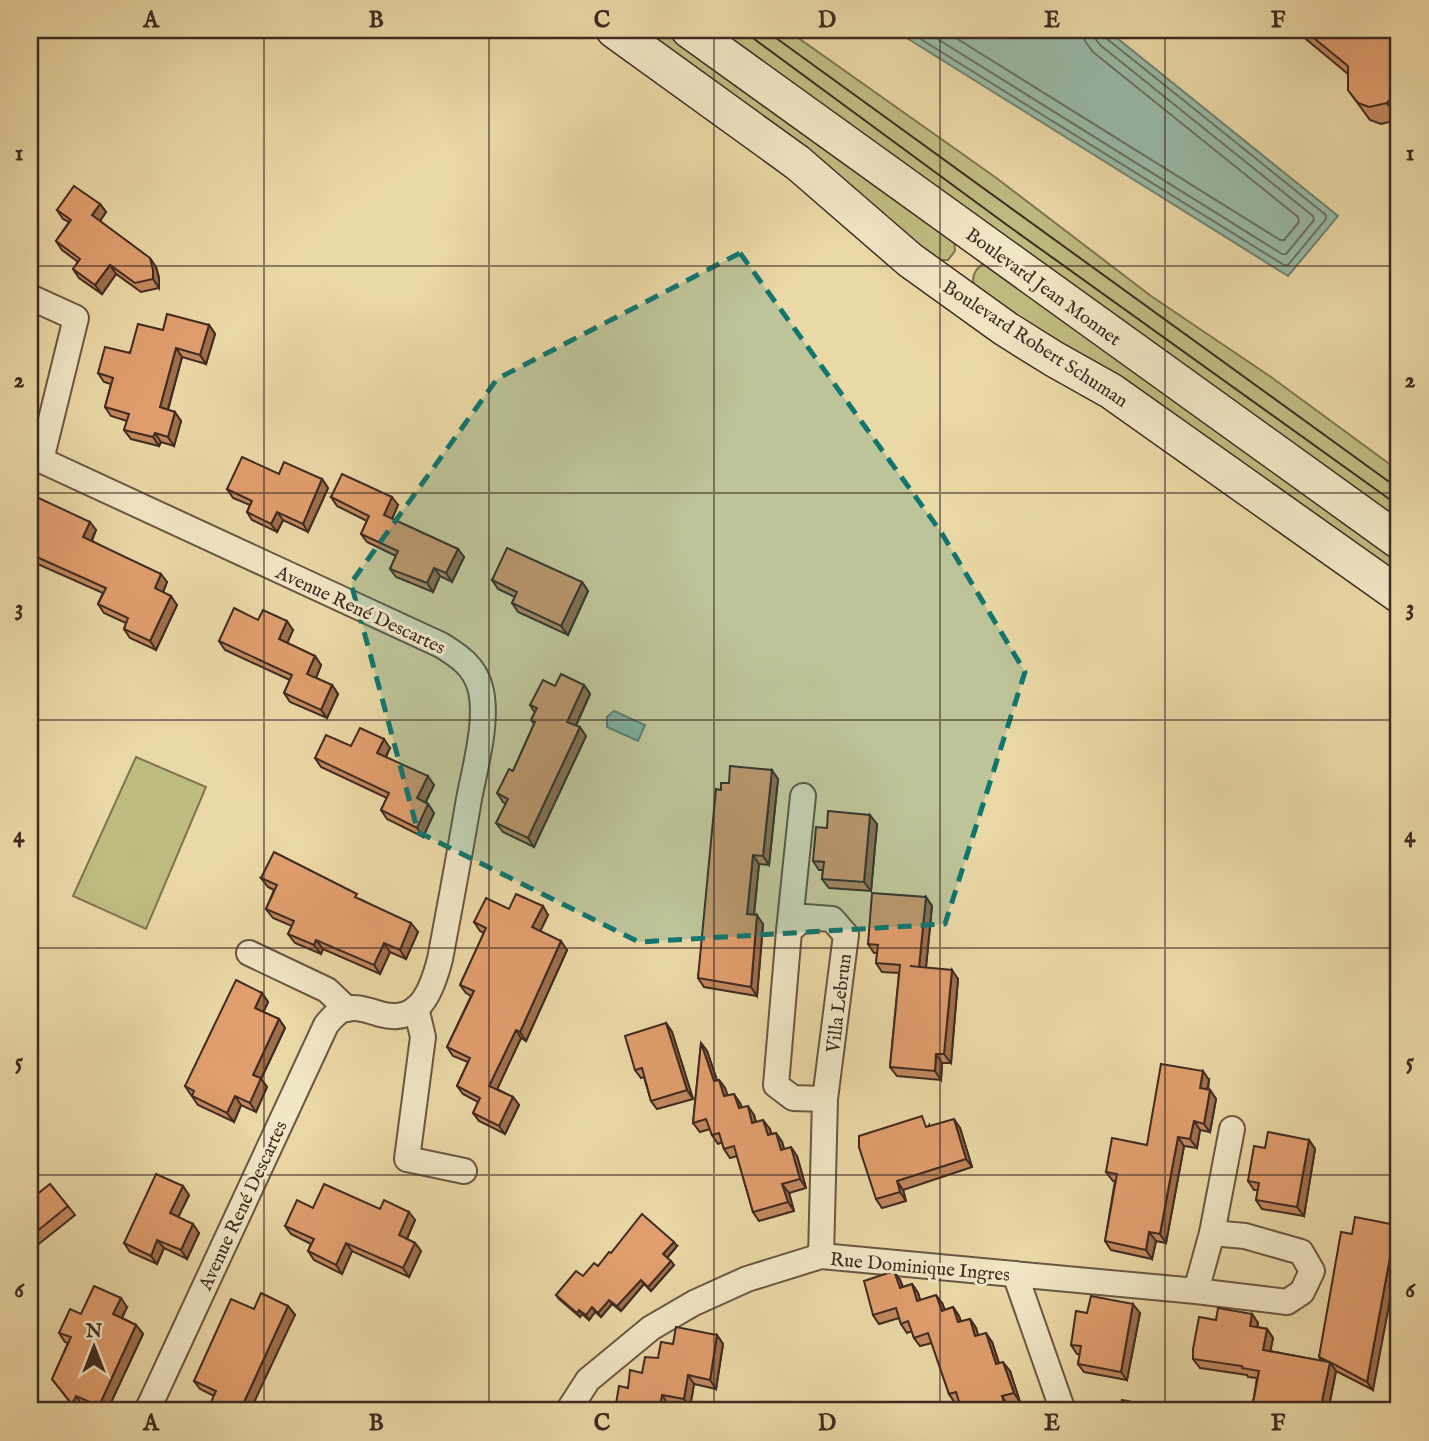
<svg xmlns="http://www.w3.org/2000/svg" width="1429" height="1441" font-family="'IM FELL English',serif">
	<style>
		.green { fill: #bfbc81; stroke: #7f7452; stroke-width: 2 }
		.water { fill: #98baa7; stroke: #748172; stroke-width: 2 }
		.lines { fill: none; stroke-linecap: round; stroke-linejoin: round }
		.shore { stroke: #6c7264; stroke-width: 2 }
		.street-casing { stroke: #6a5643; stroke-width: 28 }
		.secondary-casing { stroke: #3f2b22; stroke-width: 38 }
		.street { stroke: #f1e6c5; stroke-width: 24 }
		.secondary { stroke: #f1e6c5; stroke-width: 35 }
		.tram { stroke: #3f2b22; stroke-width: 2 }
		.wall { fill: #c2885f; stroke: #3f2b22; stroke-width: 2 }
		.shaded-wall { fill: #9e6f4d; stroke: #3f2b22; stroke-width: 2 }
		.building { fill: #e19e6e; stroke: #3f2b22; stroke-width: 2 }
		.marked { fill: #0f766e; fill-opacity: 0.2; stroke: #0f766e; stroke-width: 5; stroke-dasharray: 14 9; stroke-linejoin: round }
		.grid { fill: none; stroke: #3f2b22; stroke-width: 2; stroke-opacity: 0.55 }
		.labels { text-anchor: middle; stroke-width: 6; stroke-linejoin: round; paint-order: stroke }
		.street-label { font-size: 19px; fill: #3f2b22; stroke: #f1e6c5 }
		.neatline { fill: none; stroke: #3f2b22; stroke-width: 2.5 }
		.grid-label { font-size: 23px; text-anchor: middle; font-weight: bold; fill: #3f2b22 }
	</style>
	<rect width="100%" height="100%" fill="#ead8a6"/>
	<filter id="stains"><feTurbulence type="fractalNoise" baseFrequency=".00286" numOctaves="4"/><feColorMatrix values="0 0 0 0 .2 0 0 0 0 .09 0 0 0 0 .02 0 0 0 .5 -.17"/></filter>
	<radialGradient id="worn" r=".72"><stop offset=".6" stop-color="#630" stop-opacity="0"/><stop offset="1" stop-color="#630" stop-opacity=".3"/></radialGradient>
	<g class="green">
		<polygon points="639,30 666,30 954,239 955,251 948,260 937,260"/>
		<polygon points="712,30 787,30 995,177 1151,296 1271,377 1399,471 1399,528"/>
		<path d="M985,263l6,2 408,295v19l-424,-290c-5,-11 0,-21 10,-26z"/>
		<polygon points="136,757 206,787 146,929 73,896"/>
	</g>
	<g class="water">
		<polygon points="894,30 1107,30 1338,216 1288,276"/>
		<polygon points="614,711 645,725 638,741 607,727 607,717"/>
	</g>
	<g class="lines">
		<g class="shore">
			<polyline points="906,30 1284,265 1288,265 1326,219 1326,215 1106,38 1103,30"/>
			<polyline points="923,30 1282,254 1286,254 1314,220 1313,216 1100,45 1095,38 1094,30"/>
			<polyline points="943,30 1280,240 1284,240 1299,222 1298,217 1093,52 1085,41 1084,30"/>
		</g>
		<g class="street-casing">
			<g id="street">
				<polyline points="30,297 76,318 41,460"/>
				<path d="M30,455l411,190c18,11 33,21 39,42 9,32 -5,80 -11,112 -9,53 -19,107 -29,160 -8,31 -20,66 -60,55 -13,-4 -25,-9 -38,-4 -6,3 -12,10 -16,15l-179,386"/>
				<polyline points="789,931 803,796"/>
				<polyline points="249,953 327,990 347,1009"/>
				<polyline points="416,1008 423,1037 407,1159 464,1171"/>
				<polyline points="1212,1233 1232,1129"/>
				<polyline points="821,1256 825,1099 846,935 832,919 805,917 789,931 776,1085 793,1098 825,1099"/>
				<polyline points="1015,1274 1063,1411"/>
				<polyline points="568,1411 588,1380 651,1328 694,1303 747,1279 821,1256 1196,1291 1287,1302 1302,1292 1312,1271 1301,1252 1245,1236 1212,1233 1196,1291"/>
			</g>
		</g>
		<g class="secondary-casing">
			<g id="secondary">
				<polyline points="614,30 798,163 910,260 1006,329 1054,359 1111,391 1399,595"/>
				<polyline points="689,30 1399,541"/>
			</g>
		</g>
		<use href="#street" class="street"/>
		<use href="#secondary" class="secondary"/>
		<g class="tram">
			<polyline points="742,30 1007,225 1399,506"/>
			<polyline points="765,30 1399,489"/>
		</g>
	</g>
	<g class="wall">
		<polygon points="1295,30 1399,30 1398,120 1381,124 1370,120 1348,90 1348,74"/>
		<polygon points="100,204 106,212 100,221 156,267 159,278 159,288 141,292 116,274 102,294 79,278 73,269 78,262 62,250 56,241 69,222 63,219 57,210"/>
		<polygon points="209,325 215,334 206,364 182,357 168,410 181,421 174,446 161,442 159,446 131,439 124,430 127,421 111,416 105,407 111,384 104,382 98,373 163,330"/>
		<polygon points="279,474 322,479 328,488 308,532 283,520 277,532 252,520 247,512 250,505 233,498 227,489"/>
		<polygon points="30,494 96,530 92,541 167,582 163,592 177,605 156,650 130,638 124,629 126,623 104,613 98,604 103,593 31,561 30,563"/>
		<polygon points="331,497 398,505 392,519 458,549 464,557 452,582 440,576 433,592 396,577 390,569 396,556 367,542 361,534 367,521 337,506"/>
		<polygon points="492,580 582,582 588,591 568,635 518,612 512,603 515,597 498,589"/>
		<polygon points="258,620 293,630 287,643 315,656 321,665 316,678 332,685 338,694 327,718 290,702 284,693 290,680 225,650 219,641"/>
		<polygon points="584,685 590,694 576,726 586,736 534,847 503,832 496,823 506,804 503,802 497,793 513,771 534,724 531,720 535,713 530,705 555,686"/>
		<polygon points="351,746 390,748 386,757 434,785 426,802 428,804 434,813 423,837 387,819 381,810 387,798 321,767 315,758"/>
		<polygon points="778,779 769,865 759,864 754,915 763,924 757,996 704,987 698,978 721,790 729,783"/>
		<polygon points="877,824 871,891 829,888 822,879 823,870 819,870 813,861 827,828"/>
		<polygon points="261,878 362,900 418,932 406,959 390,952 380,974 323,949 321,954 295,943 288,934 292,926 273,918 266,909 274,890 268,887"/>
		<polygon points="926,897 932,906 926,968 958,979 951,1063 942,1063 941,1080 897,1076 890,1067 899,973 882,972 876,963 877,953 874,953 868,944"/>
		<polygon points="509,909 548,915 540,931 567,950 526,1041 521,1038 497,1089 513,1097 519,1105 505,1134 479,1121 473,1113 478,1102 463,1094 457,1086 468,1062 453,1056 447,1047 471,996 466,993 460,985 484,933 480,931 474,922"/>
		<polygon points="262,993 268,1002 263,1012 279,1019 285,1028 261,1079 267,1087 256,1112 241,1105 234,1122 198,1105 185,1086"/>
		<polygon points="666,1023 672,1032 693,1099 657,1109 651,1101 644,1077 641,1078 635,1070"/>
		<polygon points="701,1043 707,1051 717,1080 719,1080 725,1088 727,1095 740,1103 742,1108 754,1115 756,1122 770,1129 771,1134 776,1133 782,1142 784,1149 797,1156 806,1188 789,1193 794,1211 759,1221 753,1212 737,1156 730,1158 724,1149 722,1142 718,1144 712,1135 710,1129 700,1132 693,1123"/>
		<polygon points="1209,1080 1208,1090 1210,1090 1216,1099 1210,1132 1200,1130 1197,1148 1184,1146 1166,1243 1156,1241 1152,1259 1111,1250 1105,1241 1115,1181 1113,1181 1106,1172 1147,1145"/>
		<polygon points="929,1125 929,1126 960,1128 972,1167 903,1190 906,1201 882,1208 876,1199"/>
		<polygon points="1309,1140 1315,1149 1304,1216 1262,1209 1256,1200 1258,1190 1254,1190 1248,1181 1265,1148"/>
		<polygon points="30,1187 36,1195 68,1206 75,1215 30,1251"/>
		<polygon points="189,1195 178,1217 199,1233 187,1259 164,1248 157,1264 130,1252 124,1243"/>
		<polygon points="313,1208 380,1209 415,1220 407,1239 415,1243 421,1251 409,1277 352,1251 342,1274 314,1260 308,1251 311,1244 291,1234 285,1226"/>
		<polygon points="1352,1234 1373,1390 1336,1371 1328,1411 1258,1411 1253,1403 1257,1378 1248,1377 1247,1375 1200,1368 1193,1359 1216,1320 1252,1314 1258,1323 1257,1327 1267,1329 1273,1338 1270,1351 1322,1361 1319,1357"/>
		<polygon points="677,1246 667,1258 674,1265 651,1291 644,1284 621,1311 612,1304 601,1317 595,1312 589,1320 582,1314 580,1317 559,1299 556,1295 598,1266 611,1253"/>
		<polygon points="900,1280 903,1287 912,1284 918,1293 920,1300 942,1303 945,1310 953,1307 959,1316 961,1322 970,1319 976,1328 978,1335 992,1342 999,1363 1010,1371 1020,1402 1008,1405 959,1402 955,1403 949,1394 932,1343 920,1346 914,1338 912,1331 907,1333 901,1324 899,1318 879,1324 873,1315"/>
		<polygon points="288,1306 295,1315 214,1396 200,1389 194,1381 254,1309"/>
		<polygon points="127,1307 122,1318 136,1325 143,1334 107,1411 97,1411 82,1405 79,1411 77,1411 52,1379 68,1343 65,1342 59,1333 81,1314"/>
		<polygon points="1087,1313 1140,1313 1127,1380 1084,1372 1078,1364 1080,1354 1077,1354 1071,1345"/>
		<polygon points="717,1335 723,1344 716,1389 694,1384 690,1407 668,1404 667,1411 603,1411 616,1404 628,1388 673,1344"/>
	</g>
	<g class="shaded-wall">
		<polygon points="1399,87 1399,119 1398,120 1387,103"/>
		<polygon points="100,204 106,212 98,224 92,215"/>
		<polygon points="150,258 156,267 159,278 159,288 153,279"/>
		<polygon points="110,265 116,274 102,294 95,285"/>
		<polygon points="209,325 215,334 206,364 200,355"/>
		<polygon points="176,348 182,357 166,416 160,407"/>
		<polygon points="175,412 181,421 174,446 168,437"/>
		<polygon points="155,433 161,442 159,446 153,437"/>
		<polygon points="322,479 328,488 308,532 303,524"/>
		<polygon points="392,497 398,505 390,523 384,515"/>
		<polygon points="277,512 283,520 277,532 271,524"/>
		<polygon points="90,522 96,530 89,546 83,537"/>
		<polygon points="458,549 464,557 452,582 446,573"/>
		<polygon points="434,568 440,576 433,592 427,583"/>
		<polygon points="161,574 167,582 161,597 155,588"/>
		<polygon points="582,582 588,591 568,635 561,626"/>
		<polygon points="171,596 177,605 156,650 150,641"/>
		<polygon points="287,621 293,630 285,648 279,639"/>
		<polygon points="315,656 321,665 314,683 307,674"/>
		<polygon points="332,685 338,694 327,718 321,710"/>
		<polygon points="584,685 590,694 573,731 567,722"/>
		<polygon points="580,727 586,736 534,847 528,838"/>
		<polygon points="384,739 390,748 383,762 377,753"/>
		<polygon points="772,770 778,779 769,865 763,856"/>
		<polygon points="428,776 434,785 423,807 417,798"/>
		<polygon points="428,804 434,813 423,837 417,828"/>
		<polygon points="870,815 877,824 871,891 864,882"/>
		<polygon points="753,855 759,864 753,923 747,914"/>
		<polygon points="926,897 932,906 925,976 919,967"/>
		<polygon points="543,906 548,915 538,936 532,927"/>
		<polygon points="757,915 763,924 757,996 751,987"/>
		<polygon points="411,923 418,932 406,959 400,950"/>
		<polygon points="316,940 323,949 321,954 314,945"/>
		<polygon points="561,941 567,950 526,1041 520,1032"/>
		<polygon points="384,943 390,952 380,974 374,965"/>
		<polygon points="952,970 958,979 951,1063 944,1054"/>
		<polygon points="262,993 268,1002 261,1017 255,1008"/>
		<polygon points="279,1019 285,1028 261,1079 267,1087 256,1112 250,1103 253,1075"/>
		<polygon points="666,1023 672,1032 693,1099 687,1090"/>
		<polygon points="516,1030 521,1038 495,1094 489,1086"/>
		<polygon points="701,1043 707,1051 720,1090 714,1081"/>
		<polygon points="936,1054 942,1063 941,1080 935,1071"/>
		<polygon points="1203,1071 1209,1080 1206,1097 1200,1088"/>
		<polygon points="719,1080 725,1088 731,1105 724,1096"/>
		<polygon points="1210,1090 1216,1099 1210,1132 1204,1124"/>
		<polygon points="734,1094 740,1103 746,1117 739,1108"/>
		<polygon points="235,1096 241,1105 234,1122 227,1113"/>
		<polygon points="513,1097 519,1105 505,1134 499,1126"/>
		<polygon points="748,1106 754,1115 758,1132 752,1123"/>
		<polygon points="954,1119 960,1128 972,1167 966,1159"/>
		<polygon points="763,1120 770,1129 774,1144 768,1135"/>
		<polygon points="1194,1121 1200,1130 1197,1148 1190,1139"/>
		<polygon points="776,1133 782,1142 787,1159 781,1150"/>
		<polygon points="1178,1137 1184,1146 1166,1243 1160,1234"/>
		<polygon points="1309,1140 1315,1149 1304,1216 1297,1207"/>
		<polygon points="791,1147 797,1156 806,1188 800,1179"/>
		<polygon points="897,1181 903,1190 906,1201 900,1192"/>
		<polygon points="782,1184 789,1193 794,1211 788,1202"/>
		<polygon points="183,1186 189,1195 176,1222 170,1213"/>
		<polygon points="409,1212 415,1220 405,1243 399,1235"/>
		<polygon points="193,1224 199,1233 187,1259 181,1250"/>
		<polygon points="1396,1225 1399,1230 1399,1252 1373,1390 1367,1382"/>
		<polygon points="1149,1232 1156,1241 1152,1259 1146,1250"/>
		<polygon points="157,1240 164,1248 157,1264 151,1256"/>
		<polygon points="674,1242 677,1246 666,1259 663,1254"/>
		<polygon points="346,1243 352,1251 342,1274 336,1265"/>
		<polygon points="415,1243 421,1251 409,1277 403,1268"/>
		<polygon points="671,1261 674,1265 651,1291 648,1287"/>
		<polygon points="894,1271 900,1280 906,1297 900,1288"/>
		<polygon points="641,1280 644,1284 621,1311 617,1306"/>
		<polygon points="912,1284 918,1293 923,1309 917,1301"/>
		<polygon points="936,1295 942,1303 948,1319 942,1311"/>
		<polygon points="121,1298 127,1307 119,1323 113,1314"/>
		<polygon points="609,1300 612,1304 601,1317 598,1313"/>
		<polygon points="1133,1304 1140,1313 1127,1380 1121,1372"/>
		<polygon points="288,1306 295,1315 250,1411 240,1411"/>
		<polygon points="592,1307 595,1312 589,1320 586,1315"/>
		<polygon points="953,1307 959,1316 964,1331 958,1322"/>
		<polygon points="579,1310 582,1314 580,1317 577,1313"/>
		<polygon points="1252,1314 1258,1323 1256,1335 1250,1326"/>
		<polygon points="970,1319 976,1328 981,1344 975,1336"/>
		<polygon points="136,1325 143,1334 107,1411 102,1411 99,1406"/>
		<polygon points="1267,1329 1273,1338 1269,1359 1263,1350"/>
		<polygon points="986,1333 992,1342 1002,1373 996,1364"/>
		<polygon points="717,1335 723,1344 716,1389 710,1380"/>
		<polygon points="1003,1362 1010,1371 1020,1402 1014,1393"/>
		<polygon points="1330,1362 1336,1371 1328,1411 1320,1411"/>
		<polygon points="688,1375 694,1384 690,1407 684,1399"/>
		<polygon points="662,1395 668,1404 667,1411 659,1411"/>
		<polygon points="76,1396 82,1405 79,1411 77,1411 72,1404"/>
		<polygon points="1002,1396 1008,1405 1010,1411 1007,1411"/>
	</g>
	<g class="building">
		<polygon points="1304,30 1399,30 1399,87 1387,103 1369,107 1358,103 1348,90 1348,66"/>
		<polygon points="74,186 100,204 92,215 150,258 153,270 153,279 135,283 110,265 95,285 73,269 80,259 56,241 71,220 57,210"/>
		<polygon points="167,314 209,325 200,355 176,348 160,407 175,412 168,437 155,433 153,437 124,430 129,414 105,407 113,378 98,373 105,347 130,353 138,324 163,330"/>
		<polygon points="242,457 279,474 284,462 322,479 303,524 277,512 271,524 247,512 252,501 227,489"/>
		<polygon points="342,474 392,497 384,515 458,549 446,573 434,568 427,583 390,569 398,551 361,534 369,516 331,497"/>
		<polygon points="30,494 90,522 83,537 161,574 155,588 171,596 150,641 124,629 128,618 98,604 106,588 30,554"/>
		<polygon points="507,548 582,582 561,626 512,603 517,592 492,580"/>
		<polygon points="234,608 258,620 263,610 287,621 279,639 315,656 307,674 332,685 321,710 284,693 292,675 219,641"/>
		<polygon points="561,674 584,685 567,722 580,727 528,838 496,823 508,799 497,793 509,769 513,771 535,722 531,720 537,708 530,705 543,680 555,686"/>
		<polygon points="360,728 384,739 377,753 428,776 417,798 428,804 417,828 381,810 389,793 315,758 326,735 351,746"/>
		<polygon points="730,766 772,770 763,856 753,855 747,914 757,915 751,987 698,978 716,789 721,790 721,783 729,783"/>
		<polygon points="828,811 870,815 864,882 822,879 824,862 813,861 816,827 827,828"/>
		<polygon points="274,852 357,894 355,897 411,923 400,950 384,943 374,965 316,940 314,945 288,934 294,921 266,909 277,885 261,878"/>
		<polygon points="872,893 926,897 919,967 910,966 952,970 944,1054 936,1054 935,1071 890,1067 900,965 876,963 878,945 868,944"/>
		<polygon points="516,894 543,906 532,927 561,941 520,1032 516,1030 489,1086 513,1097 499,1126 473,1113 480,1098 457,1086 470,1058 447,1047 474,991 460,985 486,928 474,922 486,898 509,909"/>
		<polygon points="236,980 262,993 255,1008 279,1019 253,1075 261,1078 250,1103 235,1096 227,1113 192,1096 194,1091 185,1086"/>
		<polygon points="666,1023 687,1090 651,1101 642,1068 635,1070 625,1036"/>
		<polygon points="701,1043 714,1081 719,1080 724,1096 734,1094 739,1108 748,1106 752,1123 763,1120 768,1135 776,1133 781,1150 791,1147 800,1179 782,1184 788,1202 753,1212 734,1146 724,1149 719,1133 712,1135 706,1119 693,1123"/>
		<polygon points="1161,1064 1203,1071 1200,1088 1210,1090 1204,1124 1194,1121 1190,1139 1178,1137 1160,1234 1149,1232 1146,1250 1105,1241 1117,1174 1106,1172 1112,1138 1147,1145"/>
		<polygon points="922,1116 926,1127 954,1119 966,1159 897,1181 900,1192 876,1199 859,1147 859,1136"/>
		<polygon points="1268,1132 1309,1140 1297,1207 1256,1200 1259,1183 1248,1181 1254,1146 1265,1148"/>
		<polygon points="156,1174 183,1186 170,1213 193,1224 181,1250 157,1240 151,1256 124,1243"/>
		<polygon points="50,1184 68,1206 30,1237 30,1187 36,1195"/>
		<polygon points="324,1184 380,1209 384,1200 409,1212 399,1235 415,1243 403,1268 346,1243 336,1265 308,1251 314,1239 285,1226 297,1200 313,1208"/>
		<polygon points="642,1214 674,1242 663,1254 671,1261 648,1287 641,1280 617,1306 609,1300 598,1313 592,1307 586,1315 579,1310 577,1313 556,1295 576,1271 583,1276 594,1263 598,1266 609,1252 611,1253"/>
		<polygon points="1355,1217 1396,1225 1367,1382 1330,1362 1320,1411 1303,1411 1253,1403 1259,1371 1242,1368 1242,1366 1193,1359 1193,1349 1199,1317 1216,1320 1218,1308 1252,1314 1250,1326 1267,1329 1263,1350 1329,1362 1319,1357 1341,1232 1352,1234"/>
		<polygon points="894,1271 900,1288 912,1284 917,1301 936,1295 942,1311 953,1307 958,1322 970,1319 975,1336 986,1333 996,1364 1003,1362 1014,1393 1002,1396 1007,1411 962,1411 956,1392 949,1394 928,1333 914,1338 908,1321 901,1324 896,1308 873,1315 864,1281"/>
		<polygon points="94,1286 121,1298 113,1314 136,1325 99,1406 76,1396 72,1404 52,1379 71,1337 59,1333 70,1309 81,1314"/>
		<polygon points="261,1293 288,1306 240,1411 207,1411 216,1391 194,1381 231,1299 254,1309"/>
		<polygon points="1091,1296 1133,1304 1121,1372 1078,1364 1081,1346 1071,1345 1076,1311 1087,1313"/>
		<polygon points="676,1327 717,1335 710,1380 688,1375 684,1399 662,1395 659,1411 603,1411 605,1402 616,1404 619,1386 628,1388 630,1370 642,1373 645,1357 658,1358 661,1342 673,1344"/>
		<polygon points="1122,1400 1181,1411 1120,1411"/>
		<polygon points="30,1403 39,1411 30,1411"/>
	</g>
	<path class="marked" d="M740,253l201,279 84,140 -80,252 -306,18 -221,-110 -67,-249 146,-204z"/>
	<path class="grid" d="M264,30v1381M489,30v1381M714,30v1381M940,30v1381M1165,30v1381M30,266h1369M30,493h1369M30,720h1369M30,948h1369M30,1175h1369"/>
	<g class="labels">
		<g class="street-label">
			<text transform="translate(1044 286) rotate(36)" y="7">Boulevard Jean Monnet</text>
			<text transform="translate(1036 343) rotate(33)" y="7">Boulevard Robert Schuman</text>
			<text transform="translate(361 609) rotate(25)" y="7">Avenue René Descartes</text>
			<text transform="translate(838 1003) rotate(-83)" y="7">Villa Lebrun</text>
			<text transform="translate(242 1205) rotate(-65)" y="7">Avenue René Descartes</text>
			<text transform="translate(920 1266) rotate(5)" y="7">Rue Dominique Ingres</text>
		</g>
	</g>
	<rect width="1429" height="1441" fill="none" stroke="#ead8a6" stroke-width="77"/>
	<g transform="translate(94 1347)" stroke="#f1e6c5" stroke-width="5" paint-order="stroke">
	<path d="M0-5L12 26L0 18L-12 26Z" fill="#3f2b22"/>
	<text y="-10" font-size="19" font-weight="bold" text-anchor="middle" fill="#3f2b22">N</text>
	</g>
	<rect x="38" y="38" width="1352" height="1364" class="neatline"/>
	<g class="grid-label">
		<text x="151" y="27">A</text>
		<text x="376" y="27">B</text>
		<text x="602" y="27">C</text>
		<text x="827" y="27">D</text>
		<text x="1052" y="27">E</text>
		<text x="1278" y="27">F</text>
		<text x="19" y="160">1</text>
		<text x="1410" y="160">1</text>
		<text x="19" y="387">2</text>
		<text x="1410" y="387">2</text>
		<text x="19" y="615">3</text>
		<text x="1410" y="615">3</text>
		<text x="19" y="842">4</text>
		<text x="1410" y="842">4</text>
		<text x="19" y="1069">5</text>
		<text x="1410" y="1069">5</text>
		<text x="19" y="1297">6</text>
		<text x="1410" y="1297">6</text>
		<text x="151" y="1430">A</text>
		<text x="376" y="1430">B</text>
		<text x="602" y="1430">C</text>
		<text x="827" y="1430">D</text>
		<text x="1052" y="1430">E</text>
		<text x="1278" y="1430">F</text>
	</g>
	<rect width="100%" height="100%" filter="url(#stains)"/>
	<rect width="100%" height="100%" fill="url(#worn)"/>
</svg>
